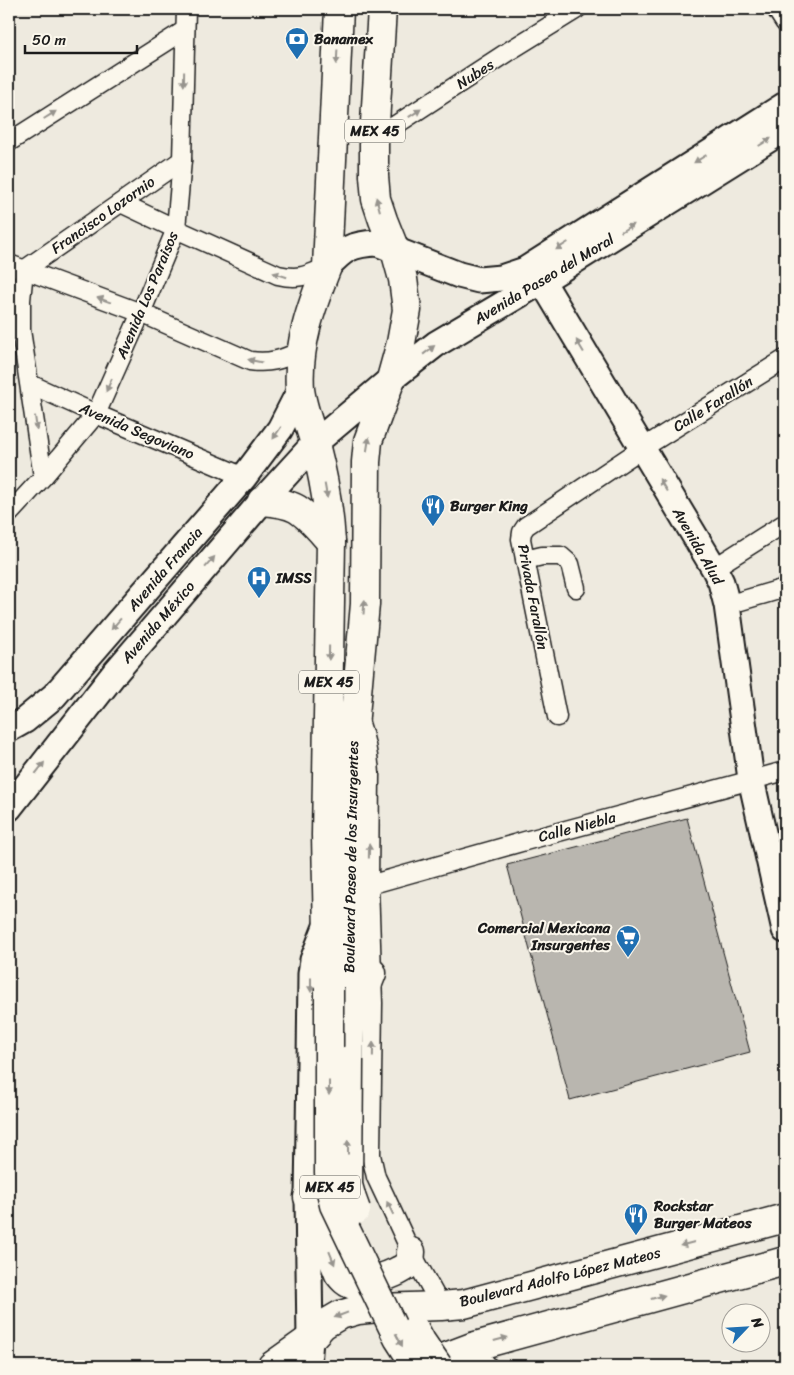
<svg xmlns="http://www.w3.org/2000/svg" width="794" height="1375" font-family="Sriracha,sans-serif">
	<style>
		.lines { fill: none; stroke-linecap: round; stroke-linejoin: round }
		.stream { stroke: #6f6d69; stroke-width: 4.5 }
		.building { fill: #b9b6af; stroke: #1c1c1c }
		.street-casing { stroke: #1c1c1c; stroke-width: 21 }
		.secondary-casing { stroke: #1c1c1c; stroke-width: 29 }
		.primary-casing { stroke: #1c1c1c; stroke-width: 31 }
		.street { stroke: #fbf7ec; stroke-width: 18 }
		.secondary { stroke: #fbf7ec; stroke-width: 25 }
		.primary { stroke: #fbf7ec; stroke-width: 28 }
		.primary-bridge-casing { stroke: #1c1c1c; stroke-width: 31; stroke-linecap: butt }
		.primary-bridge { stroke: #fbf7ec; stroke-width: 28 }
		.oneway { fill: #97948e }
		.labels { text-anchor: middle; stroke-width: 4; stroke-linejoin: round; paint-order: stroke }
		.shield { fill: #fbf7ec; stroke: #5f5e5a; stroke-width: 1 }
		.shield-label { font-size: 14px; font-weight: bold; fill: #1c1c1c }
		.poi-label { font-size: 15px; font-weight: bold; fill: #1c1c1c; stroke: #fbf7ec; text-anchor: start }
		.street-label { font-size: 15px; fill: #1c1c1c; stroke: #fbf7ec }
	</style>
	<rect width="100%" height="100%" fill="#eeeadf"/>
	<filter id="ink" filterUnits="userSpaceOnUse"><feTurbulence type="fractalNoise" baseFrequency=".02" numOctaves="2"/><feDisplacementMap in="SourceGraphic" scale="10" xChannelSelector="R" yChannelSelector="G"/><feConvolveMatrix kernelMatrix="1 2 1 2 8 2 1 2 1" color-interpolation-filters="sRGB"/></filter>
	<g filter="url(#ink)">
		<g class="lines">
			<polyline class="stream" points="9,649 12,650"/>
		</g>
		<polygon class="building" points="687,818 750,1052 570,1100 507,865"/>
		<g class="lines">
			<g class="street-casing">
				<g id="street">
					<polyline points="776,9 785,23"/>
					<polyline points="374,139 509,51 577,9"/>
					<polyline points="9,142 185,30"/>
					<path d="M121,203l55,26 102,46c22,5 29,0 49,-8"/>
					<path d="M9,264l132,49 109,48c21,3 32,-2 51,-10"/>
					<polyline points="24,270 21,300 21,330 43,477"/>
					<polyline points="24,270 182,160"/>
					<polyline points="30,384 96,414 244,477"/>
					<polyline points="9,514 43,477 96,414 141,313 176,229 182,160 186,9"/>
					<polyline points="525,560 542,556 561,556 570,564 576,588"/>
					<polyline points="714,568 785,523"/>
					<polyline points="727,605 785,588"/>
					<polyline points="557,717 521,539 522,532 526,526 641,449 785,359"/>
					<path d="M359,720c6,18 10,35 11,54l-1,111 4,118 -2,152 5,22 9,19 26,56 30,54"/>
					<polyline points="369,885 525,841 785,771"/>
					<polyline points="472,1347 488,1366"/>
				</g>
			</g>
			<g class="secondary-casing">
				<g id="secondary">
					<path d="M327,267c17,-18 24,-23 50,-24l82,32 20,5 22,-2 24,-8 260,-165"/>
					<polyline points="542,281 714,568 721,582 727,605 751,779 785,930"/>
					<polyline points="9,729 25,720 54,696 244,477 280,429 300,390"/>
					<polyline points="9,808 114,674 262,501 315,443 391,379 436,344 542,281 785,129"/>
					<polyline points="308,1366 310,1339 308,1197 310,1062 311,974 313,960 327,924"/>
				</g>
			</g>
			<g class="primary-casing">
				<g id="primary">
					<path d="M262,501c12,1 25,2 35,8 13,8 23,21 34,33"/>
					<path d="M329,987l-3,-152 5,-293c-2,-35 -7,-64 -16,-98 -5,-18 -13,-37 -15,-55 -3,-43 11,-82 27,-122l12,-258"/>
					<polyline points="355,1016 372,973"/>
					<polyline points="349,1060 350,1030 349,782 365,604 366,462 368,441 391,379 401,343 407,310 403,279 395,250 383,220 376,199 374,176 374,139 382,9"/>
					<path d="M308,1197l31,77c4,5 8,10 15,11 8,1 46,-13 52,-19 4,-4 5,-9 5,-14"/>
					<polyline points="272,1366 310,1339 323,1325 340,1315 358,1310 378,1308 441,1306 464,1304 785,1218"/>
					<polyline points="422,1366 472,1347 785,1261"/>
				</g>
			</g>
			<use href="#street" class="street"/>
			<use href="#secondary" class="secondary"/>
			<use href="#primary" class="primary"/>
			<g class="primary-bridge-casing">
				<g id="primary-bridge">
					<polyline points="329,987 329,1172 330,1187 334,1205 398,1338 416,1366"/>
					<polyline points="349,1060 348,1185 352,1199 356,1210"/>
					<polyline points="415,1330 421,1341 438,1366"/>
				</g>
			</g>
			<use href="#primary-bridge" class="primary-bridge"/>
		</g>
		<defs><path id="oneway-solid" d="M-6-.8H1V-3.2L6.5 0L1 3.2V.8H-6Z" transform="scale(1.25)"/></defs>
		<g class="oneway">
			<use href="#oneway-solid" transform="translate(337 57) rotate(93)"/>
			<use href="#oneway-solid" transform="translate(184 79) rotate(91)"/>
			<use href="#oneway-solid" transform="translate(415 113) rotate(-33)"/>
			<use href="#oneway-solid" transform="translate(50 115) rotate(-32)"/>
			<use href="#oneway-solid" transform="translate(765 142) rotate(-32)"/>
			<use href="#oneway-solid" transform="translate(700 159) rotate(148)"/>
			<use href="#oneway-solid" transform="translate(378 204) rotate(-105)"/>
			<use href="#oneway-solid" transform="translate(627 228) rotate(-32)"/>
			<use href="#oneway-solid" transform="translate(562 246) rotate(148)"/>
			<use href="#oneway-solid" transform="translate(280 275) rotate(-163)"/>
			<use href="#oneway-solid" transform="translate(104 300) rotate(-160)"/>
			<use href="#oneway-solid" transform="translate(580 346) rotate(-121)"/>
			<use href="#oneway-solid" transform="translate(429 350) rotate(-38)"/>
			<use href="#oneway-solid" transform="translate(255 361) rotate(-168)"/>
			<use href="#oneway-solid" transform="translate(109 385) rotate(114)"/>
			<use href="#oneway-solid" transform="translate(36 423) rotate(82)"/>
			<use href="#oneway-solid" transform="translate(277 433) rotate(124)"/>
			<use href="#oneway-solid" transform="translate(368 444) rotate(-81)"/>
			<use href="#oneway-solid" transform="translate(663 485) rotate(-121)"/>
			<use href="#oneway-solid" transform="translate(326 491) rotate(80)"/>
			<use href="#oneway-solid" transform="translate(210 562) rotate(-49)"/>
			<use href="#oneway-solid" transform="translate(364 607) rotate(-86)"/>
			<use href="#oneway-solid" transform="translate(116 624) rotate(131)"/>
			<use href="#oneway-solid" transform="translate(329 653) rotate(91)"/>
			<use href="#oneway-solid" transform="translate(40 768) rotate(-52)"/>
			<use href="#oneway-solid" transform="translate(369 851) rotate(-89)"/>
			<use href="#oneway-solid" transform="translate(311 985) rotate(90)"/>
			<use href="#oneway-solid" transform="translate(373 1049) rotate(-89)"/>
			<use href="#oneway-solid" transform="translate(329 1088) rotate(90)"/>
			<use href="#oneway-solid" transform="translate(348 1147) rotate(-90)"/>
			<use href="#oneway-solid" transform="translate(390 1208) rotate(-116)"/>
			<use href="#oneway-solid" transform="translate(687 1244) rotate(165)"/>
			<use href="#oneway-solid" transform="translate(332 1258) rotate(68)"/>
			<use href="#oneway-solid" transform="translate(658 1297) rotate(-15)"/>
			<use href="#oneway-solid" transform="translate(341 1315) rotate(159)"/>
			<use href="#oneway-solid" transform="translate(501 1339) rotate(-15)"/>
			<use href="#oneway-solid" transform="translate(399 1340) rotate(62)"/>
		</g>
	</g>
	<defs>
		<g id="bank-pin" transform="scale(1.25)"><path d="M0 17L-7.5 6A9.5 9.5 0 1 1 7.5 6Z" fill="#1f6fb2" stroke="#fbf7ec"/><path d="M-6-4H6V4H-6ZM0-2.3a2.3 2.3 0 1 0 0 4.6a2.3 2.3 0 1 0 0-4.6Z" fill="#fff"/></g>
		<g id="restaurant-pin" transform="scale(1.25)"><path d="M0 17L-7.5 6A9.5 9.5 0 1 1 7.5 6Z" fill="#1f6fb2" stroke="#fbf7ec"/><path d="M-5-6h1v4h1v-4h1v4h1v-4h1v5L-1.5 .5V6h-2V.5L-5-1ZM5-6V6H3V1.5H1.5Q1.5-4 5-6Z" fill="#fff"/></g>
		<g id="hospital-pin" transform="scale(1.25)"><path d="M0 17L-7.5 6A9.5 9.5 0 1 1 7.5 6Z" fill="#1f6fb2" stroke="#fbf7ec"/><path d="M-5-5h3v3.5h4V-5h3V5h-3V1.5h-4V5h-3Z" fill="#fff"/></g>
		<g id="supermarket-pin" transform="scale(1.25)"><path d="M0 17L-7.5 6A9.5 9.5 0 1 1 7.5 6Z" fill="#1f6fb2" stroke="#fbf7ec"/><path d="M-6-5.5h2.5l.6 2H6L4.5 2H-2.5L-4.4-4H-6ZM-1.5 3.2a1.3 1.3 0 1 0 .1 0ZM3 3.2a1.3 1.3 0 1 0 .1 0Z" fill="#fff"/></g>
	</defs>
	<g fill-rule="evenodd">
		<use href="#bank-pin" x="297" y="39"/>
		<use href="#restaurant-pin" x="433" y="506"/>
		<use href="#hospital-pin" x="259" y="578"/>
		<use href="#supermarket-pin" x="628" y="937"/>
		<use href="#restaurant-pin" x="636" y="1215"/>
	</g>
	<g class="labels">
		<g class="shield">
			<rect x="345" y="119.5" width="60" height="23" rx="4"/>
			<rect x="299" y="670.5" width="60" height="23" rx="4"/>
			<rect x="300" y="1175.5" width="60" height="23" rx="4"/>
		</g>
		<g class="shield-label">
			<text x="375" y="136">MEX 45</text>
			<text x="329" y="687">MEX 45</text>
			<text x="330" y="1192">MEX 45</text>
		</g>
		<g class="poi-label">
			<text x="314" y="44">Banamex</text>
			<text x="450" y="511">Burger King</text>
			<text x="276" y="583">IMSS</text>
			<text x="610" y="933" text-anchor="end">Comercial Mexicana<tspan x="610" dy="17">Insurgentes</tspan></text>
			<text x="654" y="1211">Rockstar<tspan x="654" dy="17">Burger Mateos</tspan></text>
		</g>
		<g class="street-label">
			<text transform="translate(475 74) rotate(-33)" y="5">Nubes</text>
			<text transform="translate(103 215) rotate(-35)" y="5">Francisco Lozornio</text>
			<text transform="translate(544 279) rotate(-31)" y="5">Avenida Paseo del Moral</text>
			<text transform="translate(147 295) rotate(-67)" y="5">Avenida Los Paraisos</text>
			<text transform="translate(713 404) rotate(-32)" y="5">Calle Farallón</text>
			<text transform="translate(137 431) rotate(23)" y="5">Avenida Segoviano</text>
			<text transform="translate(698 546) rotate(60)" y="5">Avenida Alud</text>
			<text transform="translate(165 569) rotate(-49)" y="5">Avenida Francia</text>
			<text transform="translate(533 597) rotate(79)" y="5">Privada Farallón</text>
			<text transform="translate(158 622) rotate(-49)" y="5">Avenida México</text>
			<text transform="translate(577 827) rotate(-15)" y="5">Calle Niebla</text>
			<text transform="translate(351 857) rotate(-89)" y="5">Boulevard Paseo de los Insurgentes</text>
			<text transform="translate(560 1277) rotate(-14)" y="5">Boulevard Adolfo López Mateos</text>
		</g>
	</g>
	<rect width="794" height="1375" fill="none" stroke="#fbf7ec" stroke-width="30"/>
	<rect x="15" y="15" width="764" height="1345" fill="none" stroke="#1c1c1c" stroke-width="2" filter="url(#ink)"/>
	<g transform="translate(746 1328) rotate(65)"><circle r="24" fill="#fbf7ec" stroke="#a29f99"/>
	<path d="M0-4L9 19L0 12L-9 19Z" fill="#1f6fb2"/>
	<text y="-8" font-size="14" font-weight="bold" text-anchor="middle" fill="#1c1c1c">N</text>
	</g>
	<path d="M25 45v8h112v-8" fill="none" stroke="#1c1c1c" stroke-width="2.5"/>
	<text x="32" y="45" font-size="15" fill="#1c1c1c" stroke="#fbf7ec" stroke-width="4" paint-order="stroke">50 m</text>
</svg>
